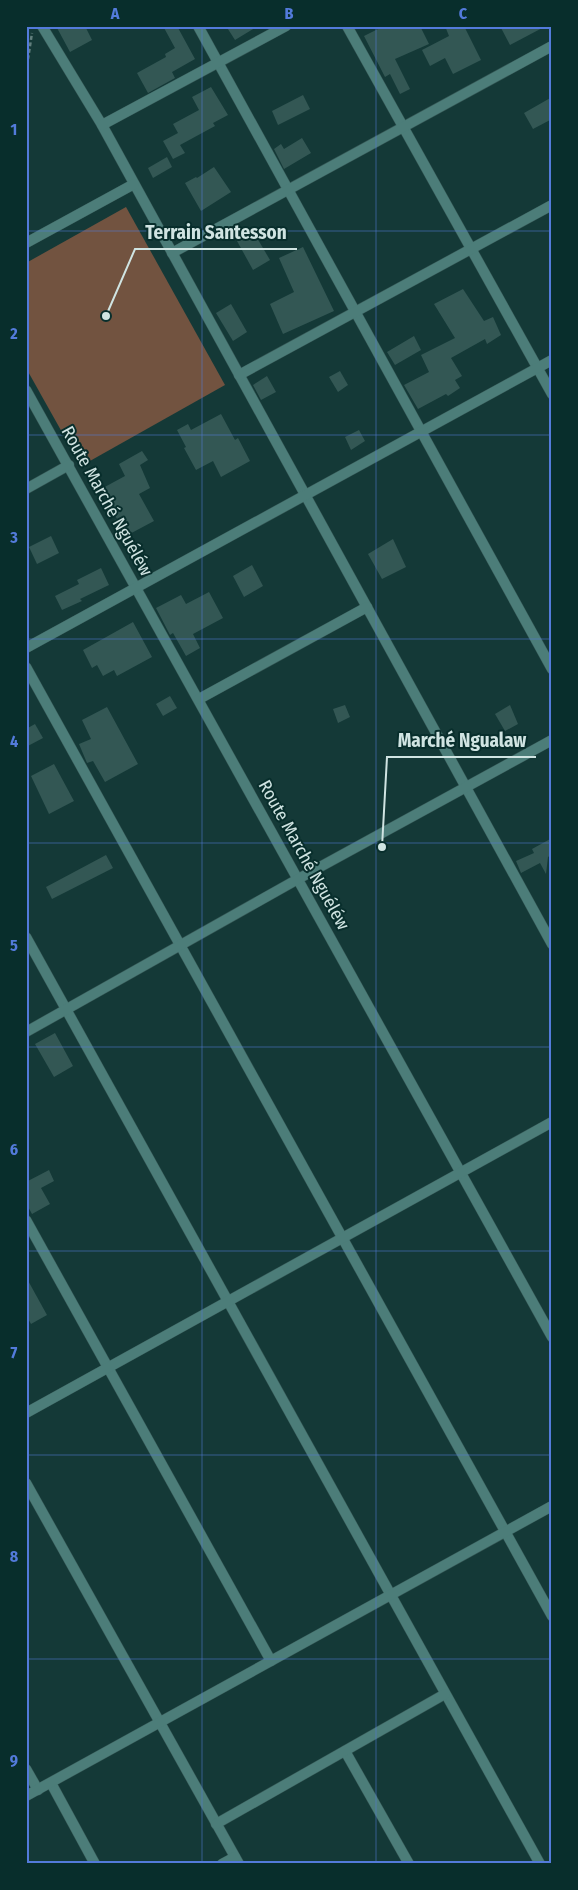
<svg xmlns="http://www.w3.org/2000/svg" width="578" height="1890" font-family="'Fira Sans Condensed',sans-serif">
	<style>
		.green { fill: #725340 }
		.building { fill: #335754 }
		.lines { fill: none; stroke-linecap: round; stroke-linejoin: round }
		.street-casing { stroke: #365856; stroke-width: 11 }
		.path { stroke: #617f7d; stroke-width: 2.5; stroke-dasharray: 4 2.5; stroke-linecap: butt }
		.street { stroke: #4c7d79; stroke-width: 10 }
		.grid { fill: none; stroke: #537bdb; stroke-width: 1; stroke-opacity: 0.55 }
		.labels { text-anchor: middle; stroke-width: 4; stroke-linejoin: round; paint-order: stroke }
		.street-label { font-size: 18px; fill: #d0e4e2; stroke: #082e2c }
		.leader { fill: none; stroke: #d0e4e2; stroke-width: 2 }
		.callout-dot { fill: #d0e4e2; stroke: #082e2c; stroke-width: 2 }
		.callout-label { font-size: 19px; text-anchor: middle; font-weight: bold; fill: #d0e4e2; stroke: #082e2c; stroke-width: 4; stroke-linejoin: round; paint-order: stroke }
		.neatline { fill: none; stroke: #537bdb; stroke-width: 2 }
		.grid-label { font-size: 16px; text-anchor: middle; font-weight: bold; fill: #537bdb }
	</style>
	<rect width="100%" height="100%" fill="#143937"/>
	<polygon class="green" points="126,207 225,385 81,466 26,368 26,263"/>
	<g class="building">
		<polygon points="56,26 85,26 92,40 70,52"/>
		<polygon points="163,26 177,26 195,59 172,72 175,78 148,93 137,73 166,57 165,54 175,48"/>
		<polygon points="226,26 258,26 235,40"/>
		<polygon points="384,26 420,26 429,44 395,59 410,89 400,94 390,74 385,77 364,36"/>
		<polygon points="445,26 464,26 481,60 453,74 445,58 430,66 422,50 449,36"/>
		<polygon points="500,26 546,26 510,45"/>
		<polygon points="211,87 228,115 213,123 215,126 180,145 185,153 173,159 163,141 178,133 173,124 199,110 192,97"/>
		<polygon points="303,95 310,109 278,125 272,111"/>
		<polygon points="552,97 552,119 533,129 524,113"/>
		<polygon points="302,138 311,153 284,169 274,149 281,144 284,149"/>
		<polygon points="167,157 172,167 153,178 148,168"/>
		<polygon points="214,167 231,192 201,211 185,183 196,177 197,178"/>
		<polygon points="253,231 270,260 253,270 237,241"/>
		<polygon points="303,247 334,311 283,334 270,304 294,292 279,258"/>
		<polygon points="463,289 484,321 493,317 501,335 487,344 485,339 451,358 462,376 455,380 460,388 448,396 446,394 418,409 404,385 429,372 421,355 455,338 434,304"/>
		<polygon points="231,304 247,332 233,341 216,313"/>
		<polygon points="414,336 421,350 395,365 387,352"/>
		<polygon points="340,371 348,385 338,392 329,377"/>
		<polygon points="267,376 276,392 261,400 253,385"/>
		<polygon points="221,414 235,440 238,438 250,461 221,477 213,461 196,470 184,448 186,447 177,430 188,424 191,430"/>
		<polygon points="359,430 365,441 351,450 345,437"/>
		<polygon points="142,451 148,460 140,465 150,488 139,494 154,521 124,537 114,520 117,519 101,489 125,476 119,464"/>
		<polygon points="51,536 59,553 37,564 29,547"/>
		<polygon points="393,539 406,567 382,579 368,554"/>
		<polygon points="252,565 263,586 244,597 233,576"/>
		<polygon points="101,568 109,585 80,599 82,601 62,610 55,596 79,584 77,580"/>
		<polygon points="209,592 223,618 193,634 200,648 186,656 173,633 170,635 156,608 181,595 186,604"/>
		<polygon points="133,622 152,657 117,676 114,670 103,676 97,665 92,668 83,650"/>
		<polygon points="170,696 177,708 163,716 156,704"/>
		<polygon points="345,705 350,717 338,723 333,709"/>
		<polygon points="510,705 518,724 505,731 495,714"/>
		<polygon points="107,707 138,764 105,782 93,761 87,763 79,744 91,739 82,720"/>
		<polygon points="35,724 43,738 26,747 26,729"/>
		<polygon points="54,764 74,801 49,814 31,776"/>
		<polygon points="552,838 552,854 548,857 546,874 540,863 521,873 516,861 534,853 532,849"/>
		<polygon points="106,855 113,868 52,899 46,887"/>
		<polygon points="55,1033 73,1066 54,1077 35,1044"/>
		<polygon points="49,1170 54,1181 41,1188 50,1204 32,1214 26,1203 26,1182"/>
		<polygon points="26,1277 47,1315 31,1324 26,1315"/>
	</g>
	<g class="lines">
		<g class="street-casing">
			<g id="street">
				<polyline points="42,26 102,125 552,944"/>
				<polyline points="198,26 552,669"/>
				<polyline points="347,26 552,394"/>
				<polyline points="102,125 286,26"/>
				<polyline points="26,243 134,184"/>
				<polyline points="172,253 552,46"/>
				<polyline points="239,375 552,205"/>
				<polyline points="26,390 552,1337"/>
				<polyline points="26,489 69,465"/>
				<polyline points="26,648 552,360"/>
				<polyline points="26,667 552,1616"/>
				<polyline points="199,699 367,607"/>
				<polyline points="26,937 540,1864"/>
				<polyline points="26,1032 298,879 552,740"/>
				<polyline points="26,1220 271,1661"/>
				<polyline points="26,1413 552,1122"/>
				<polyline points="26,1483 239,1864"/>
				<polyline points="345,1751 409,1864"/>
				<polyline points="26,1769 38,1790"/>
				<polyline points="51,1783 95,1864"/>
				<polyline points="26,1796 552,1506"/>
				<polyline points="216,1824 445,1694"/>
				<polyline points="222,1864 235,1857"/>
			</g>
		</g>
		<polyline class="path" points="26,72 32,33"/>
		<use href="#street" class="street"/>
	</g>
	<path class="grid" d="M202,26v1838M376,26v1838M26,231h526M26,435h526M26,639h526M26,843h526M26,1047h526M26,1251h526M26,1455h526M26,1659h526"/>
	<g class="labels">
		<g class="street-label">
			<text transform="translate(107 501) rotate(61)" y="6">Route Marché Nguéléw</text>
			<text transform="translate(304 855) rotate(61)" y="6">Route Marché Nguéléw</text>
		</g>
	</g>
	<path class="leader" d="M106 316L135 249H297M382 847L387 757H536"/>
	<g class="callout-dot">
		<circle cx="106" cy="316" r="5"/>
		<circle cx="382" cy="847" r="5"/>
	</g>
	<g class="callout-label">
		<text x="216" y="239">Terrain Santesson</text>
		<text x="462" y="747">Marché Ngualaw</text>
	</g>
	<rect width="578" height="1890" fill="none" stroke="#082e2c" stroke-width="55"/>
	<rect x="28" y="28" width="522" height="1834" class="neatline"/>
	<g class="grid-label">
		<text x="115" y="19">A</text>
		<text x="289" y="19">B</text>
		<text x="463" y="19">C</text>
		<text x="14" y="135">1</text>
		<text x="14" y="339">2</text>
		<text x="14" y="543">3</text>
		<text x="14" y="747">4</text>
		<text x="14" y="951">5</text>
		<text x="14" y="1155">6</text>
		<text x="14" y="1358">7</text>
		<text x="14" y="1562">8</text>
		<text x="14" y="1766">9</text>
	</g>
</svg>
